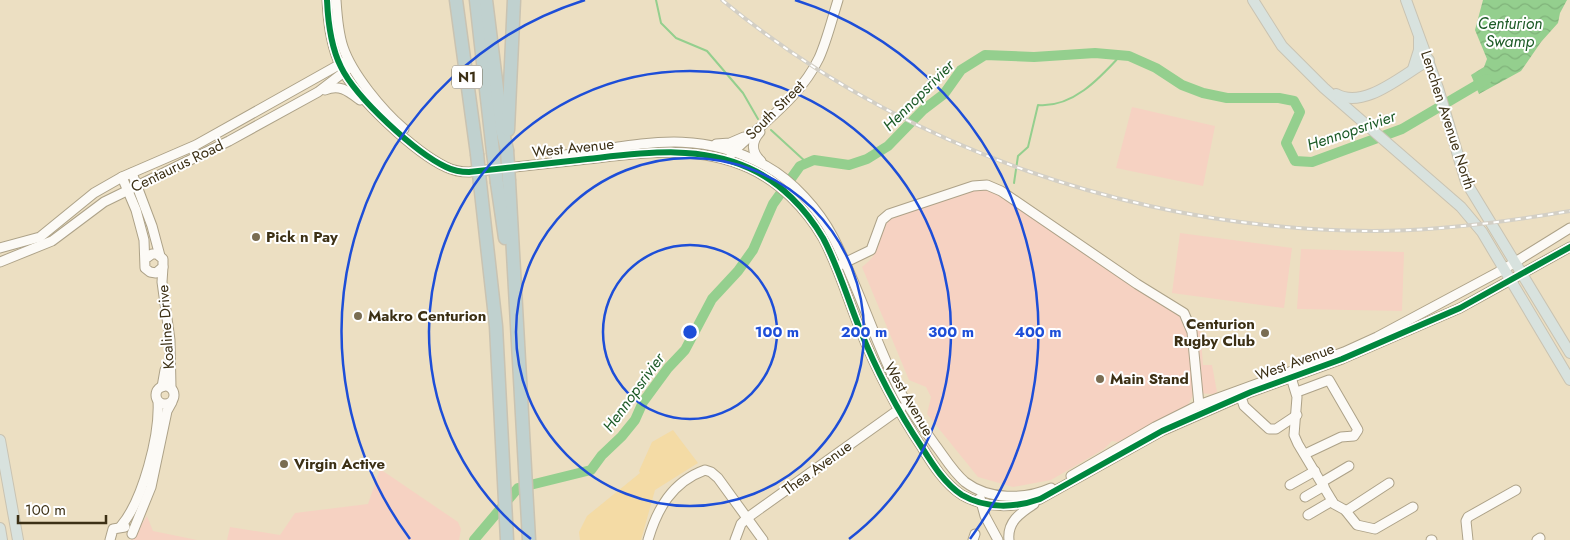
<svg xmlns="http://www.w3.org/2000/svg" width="1570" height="540" font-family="Jost,sans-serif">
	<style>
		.built { fill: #f4dba5 }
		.grass { fill: #f6d2c2 }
		.water { fill: url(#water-waves) }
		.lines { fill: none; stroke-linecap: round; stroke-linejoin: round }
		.stream { stroke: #94cf8e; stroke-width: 2 }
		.river { stroke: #94cf8e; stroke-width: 10 }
		.minor-casing { stroke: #ada288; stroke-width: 11 }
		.major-casing { stroke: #c9c3b2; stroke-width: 12 }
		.highway-casing { stroke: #c9c3b2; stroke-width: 15 }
		.minor { stroke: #fcfaf6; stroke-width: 9 }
		.major { stroke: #d8e2de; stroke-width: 10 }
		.highway { stroke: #c0d1cf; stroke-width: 12 }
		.rail-casing { stroke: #d3cfc5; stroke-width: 4 }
		.rail { stroke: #fff; stroke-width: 2; stroke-dasharray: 5.5; stroke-linecap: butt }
		.highway-bridge-casing { stroke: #c9c3b2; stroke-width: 15; stroke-linecap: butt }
		.highway-bridge { stroke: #c0d1cf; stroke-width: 12 }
		.cycleway-casing { stroke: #fff; stroke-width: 9 }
		.cycleway { stroke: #00873e; stroke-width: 6 }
		.ring { fill: none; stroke: #1d4ed8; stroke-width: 2.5 }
		.poi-dot { fill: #7a6d52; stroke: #fff; stroke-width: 2 }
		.labels { text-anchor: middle; stroke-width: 4; stroke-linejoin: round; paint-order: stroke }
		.shield { fill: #fff; stroke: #766e5b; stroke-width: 1 }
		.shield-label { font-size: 14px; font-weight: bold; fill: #3c3015 }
		.street-label { font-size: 15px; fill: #3c3015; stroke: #fff }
		.poi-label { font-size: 15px; font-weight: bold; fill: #3c3015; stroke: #fff; text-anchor: start }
		.water-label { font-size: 16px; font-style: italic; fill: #1d5b27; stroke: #fff }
		.centre { fill: #1d4ed8; stroke: #fff; stroke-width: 2.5 }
		.ring-label { font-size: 15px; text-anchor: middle; font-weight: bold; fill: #1d4ed8; stroke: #fff; stroke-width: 4; stroke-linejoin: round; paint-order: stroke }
	</style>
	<defs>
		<pattern id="water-waves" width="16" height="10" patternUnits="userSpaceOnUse" patternTransform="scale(1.25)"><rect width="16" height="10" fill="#94cf8e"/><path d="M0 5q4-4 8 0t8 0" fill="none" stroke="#80b27a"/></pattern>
	</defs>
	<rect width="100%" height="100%" fill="#ecdfc2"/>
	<polygon class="built" points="673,430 698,463 655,490 641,540 580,540 579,532 587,516 640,473 639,471 652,442"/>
	<g class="grass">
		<polygon points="1132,107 1215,126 1203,186 1116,168"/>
		<path d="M977,189l32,3 130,89 44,26 7,7 5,11h5l3,40h9l5,27 -4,2 -19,-1 -6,12 -70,37 -6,-1 -8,8 -53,31 -38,7 -35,-10 -51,-63 4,-17 -5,-10 -17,-7 -47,-113c24,-18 12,-29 28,-48z"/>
		<polygon points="1180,233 1292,248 1284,308 1172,293"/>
		<polygon points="1301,249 1404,252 1402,311 1297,309"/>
		<polygon points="380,469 458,522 461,529 459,540 227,540 230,527 280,535 295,513 368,504"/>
		<polygon points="147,516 153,531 197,540 131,540"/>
	</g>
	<polygon class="water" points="1483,0 1567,0 1560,13 1558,23 1541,42 1521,71 1479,94 1471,75 1484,67 1487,59 1475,30"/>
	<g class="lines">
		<g class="stream">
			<polyline points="656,0 661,23 676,38 707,51 743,93 758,119"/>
			<polyline points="771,130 807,163"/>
			<path d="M1014,183l4,-27 10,-9 10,-42c34,3 61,-26 82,-49"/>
		</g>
		<polyline class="river" points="474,540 518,488 591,470 602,455 622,436 635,420 643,402 668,368 685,350 712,299 738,271 753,250 773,204 800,166 814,160 849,165 867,159 888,146 923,110 944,94 961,70 985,55 1034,57 1095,53 1129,56 1156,68 1182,85 1203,93 1227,98 1279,98 1294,101 1300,112 1286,143 1295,161 1312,162 1402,129 1487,79"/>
		<g class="minor-casing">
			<g id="minor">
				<path d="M327,0c1,23 4,47 14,67 15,31 75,86 105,100 8,4 15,5 23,5 37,-4 73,-8 110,-12 57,-6 116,-17 170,8 31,14 57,41 74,70 15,28 24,59 36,89 17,43 38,83 64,122 10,16 22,35 39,46 24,14 53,13 78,4l122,-68 89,-39 91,-33 118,-51 110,-61"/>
				<path d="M336,0c1,16 2,32 7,47 9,27 39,63 61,82"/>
				<path d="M325,90c15,-6 23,1 35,10"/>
				<path d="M760,132c-9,10 -9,20 1,29"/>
				<polyline points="716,144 730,143 744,137"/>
				<path d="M731,154c30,-30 69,-56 88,-96 8,-18 13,-39 19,-58"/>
				<path d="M556,156c77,-9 137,-31 210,10 27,15 53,44 67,71 26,50 42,106 68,156 10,19 23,36 35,53 9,12 17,26 29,36 24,18 59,18 86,6"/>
				<polyline points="132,173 152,226 160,256"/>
				<polyline points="122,177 136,210 144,240 145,268 150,272 156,273 163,267 163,259 157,254 152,254 145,259"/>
				<polyline points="0,248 40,237 94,193 122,177 196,145 344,62"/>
				<polyline points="0,262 52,241 104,202 229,141 318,92 348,69"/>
				<polyline points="840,265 871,250 882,220 889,214 973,186 987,185 1001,191 1137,284 1184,313 1192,332 1199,405"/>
				<polyline points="163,267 162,282 170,340 171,388"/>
				<polyline points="1290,374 1297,397 1294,435 1298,444 1334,504 1345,510 1357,525 1375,529 1413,507"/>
				<circle cx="165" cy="395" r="9"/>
				<polyline points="162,387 165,370"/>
				<polyline points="1239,391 1244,406 1269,429 1276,429 1297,415"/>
				<polyline points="1297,392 1329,380 1358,430 1354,436 1341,437 1305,454"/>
				<polyline points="1071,476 1155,427 1199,405 1344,352 1377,337 1504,269 1570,228"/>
				<polyline points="1322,482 1349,466"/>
				<polyline points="1290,485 1315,471"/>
				<polyline points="1305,497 1324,486"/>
				<polyline points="980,498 985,516 998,540"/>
				<polyline points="1346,511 1389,483"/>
				<polyline points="1308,515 1332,501"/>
				<path d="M121,526c22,-26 39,-91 37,-125"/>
				<polyline points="132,534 151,487 167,411 172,402"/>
				<polyline points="110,540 113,529 125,527"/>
				<path d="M648,540c9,-31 24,-58 57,-70l6,2 7,6 45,62"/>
				<polyline points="735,540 741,524 747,518 901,408"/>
				<polyline points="973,540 975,534"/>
				<path d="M1009,540c-2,-18 11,-27 25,-36"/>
				<polyline points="1431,540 1432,540"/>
				<polyline points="1468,540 1466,521 1468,517 1516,490"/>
				<polyline points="1537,540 1540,538"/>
			</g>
		</g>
		<g class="major-casing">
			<g id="major">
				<polyline points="1253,0 1282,46 1324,88 1461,207 1482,232 1570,380"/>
				<polyline points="1406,0 1438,88 1466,182 1570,353"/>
				<polyline points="1413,69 1419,50 1419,39"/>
				<path d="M1336,94c29,16 67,-20 93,-34"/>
				<polyline points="0,440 18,540"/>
				<polyline points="0,528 2,540"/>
			</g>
		</g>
		<g class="highway-casing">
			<g id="highway">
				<polyline points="456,0 477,154"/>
				<polyline points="476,0 493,152"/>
				<polyline points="486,0 502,129 507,150"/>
				<polyline points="508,130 514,0"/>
				<polyline points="509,181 529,540"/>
				<polyline points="480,183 496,326 507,540"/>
				<polyline points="497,183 505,238"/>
			</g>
		</g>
		<use href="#minor" class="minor"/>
		<use href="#major" class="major"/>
		<use href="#highway" class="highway"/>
		<g class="rail-casing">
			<path id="rail" d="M722,0c180,149 418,230 650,231 66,0 133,-9 198,-20"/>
		</g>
		<use href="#rail" class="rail"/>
		<g class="highway-bridge-casing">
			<g id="highway-bridge">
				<polyline points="507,150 509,181"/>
				<polyline points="493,152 497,183"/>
				<polyline points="477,154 480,183"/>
			</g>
		</g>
		<use href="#highway-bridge" class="highway-bridge"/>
		<g class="cycleway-casing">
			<path id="cycleway" d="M327,0c1,23 4,47 14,67 15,31 75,86 105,100 8,4 15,5 23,5 37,-4 73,-8 110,-12 57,-6 116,-17 170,8 31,14 57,41 74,70 15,28 24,59 36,89 17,43 38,83 64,122 10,16 22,35 39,46 24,14 53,13 78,4l122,-68 89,-39 91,-33 118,-51 110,-61"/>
		</g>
		<use href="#cycleway" class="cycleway"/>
	</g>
	<g class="ring">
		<circle cx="690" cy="332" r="87"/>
		<circle cx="690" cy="332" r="174"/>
		<path d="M531 539A261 261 0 1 1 849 539"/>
		<path d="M410 539A348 348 0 0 1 585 0M795 0A348 348 0 0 1 970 539"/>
	</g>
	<g class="poi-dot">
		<circle cx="256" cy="237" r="5"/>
		<circle cx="358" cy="316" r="5"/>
		<circle cx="1265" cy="333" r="5"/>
		<circle cx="1100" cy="379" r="5"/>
		<circle cx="284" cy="464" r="5"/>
	</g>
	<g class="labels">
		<rect class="shield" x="452" y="65.5" width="30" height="23" rx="4"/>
		<g class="shield-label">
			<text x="467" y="82">N1</text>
		</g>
		<g class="street-label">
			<text transform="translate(775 110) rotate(-45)" y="5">South Street</text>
			<text transform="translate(1448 120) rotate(72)" y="5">Lenchen Avenue North</text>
			<text transform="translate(573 148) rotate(-6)" y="5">West Avenue</text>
			<text transform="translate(177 166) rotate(-26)" y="5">Centaurus Road</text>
			<text transform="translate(166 327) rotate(-94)" y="5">Koaline Drive</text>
			<text transform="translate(1295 362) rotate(-20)" y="5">West Avenue</text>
			<text transform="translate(909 399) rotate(60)" y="5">West Avenue</text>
			<text transform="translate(817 468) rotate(-36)" y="5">Thea Avenue</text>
		</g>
		<g class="poi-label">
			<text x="266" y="242">Pick n Pay</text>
			<text x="368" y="321">Makro Centurion</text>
			<text x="1255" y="329" text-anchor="end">Centurion<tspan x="1255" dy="17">Rugby Club</tspan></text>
			<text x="1110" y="384">Main Stand</text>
			<text x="294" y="469">Virgin Active</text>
		</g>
		<g class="water-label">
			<text x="1510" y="29">Centurion<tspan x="1510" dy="18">Swamp</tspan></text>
			<text transform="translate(918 95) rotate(-45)" y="6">Hennopsrivier</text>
			<text transform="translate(1351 130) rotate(-19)" y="6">Hennopsrivier</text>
			<text transform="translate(633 392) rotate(-54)" y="6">Hennopsrivier</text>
		</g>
	</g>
	<circle cx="690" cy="332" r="8" class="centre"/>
	<g class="ring-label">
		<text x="777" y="337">100 m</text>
		<text x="864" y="337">200 m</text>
		<text x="951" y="337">300 m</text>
		<text x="1038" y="337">400 m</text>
	</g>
	<path d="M18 515v8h88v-8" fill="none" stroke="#3c3015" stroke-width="2.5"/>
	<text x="25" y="515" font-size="15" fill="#3c3015" stroke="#ffffff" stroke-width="4" paint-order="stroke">100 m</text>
</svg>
